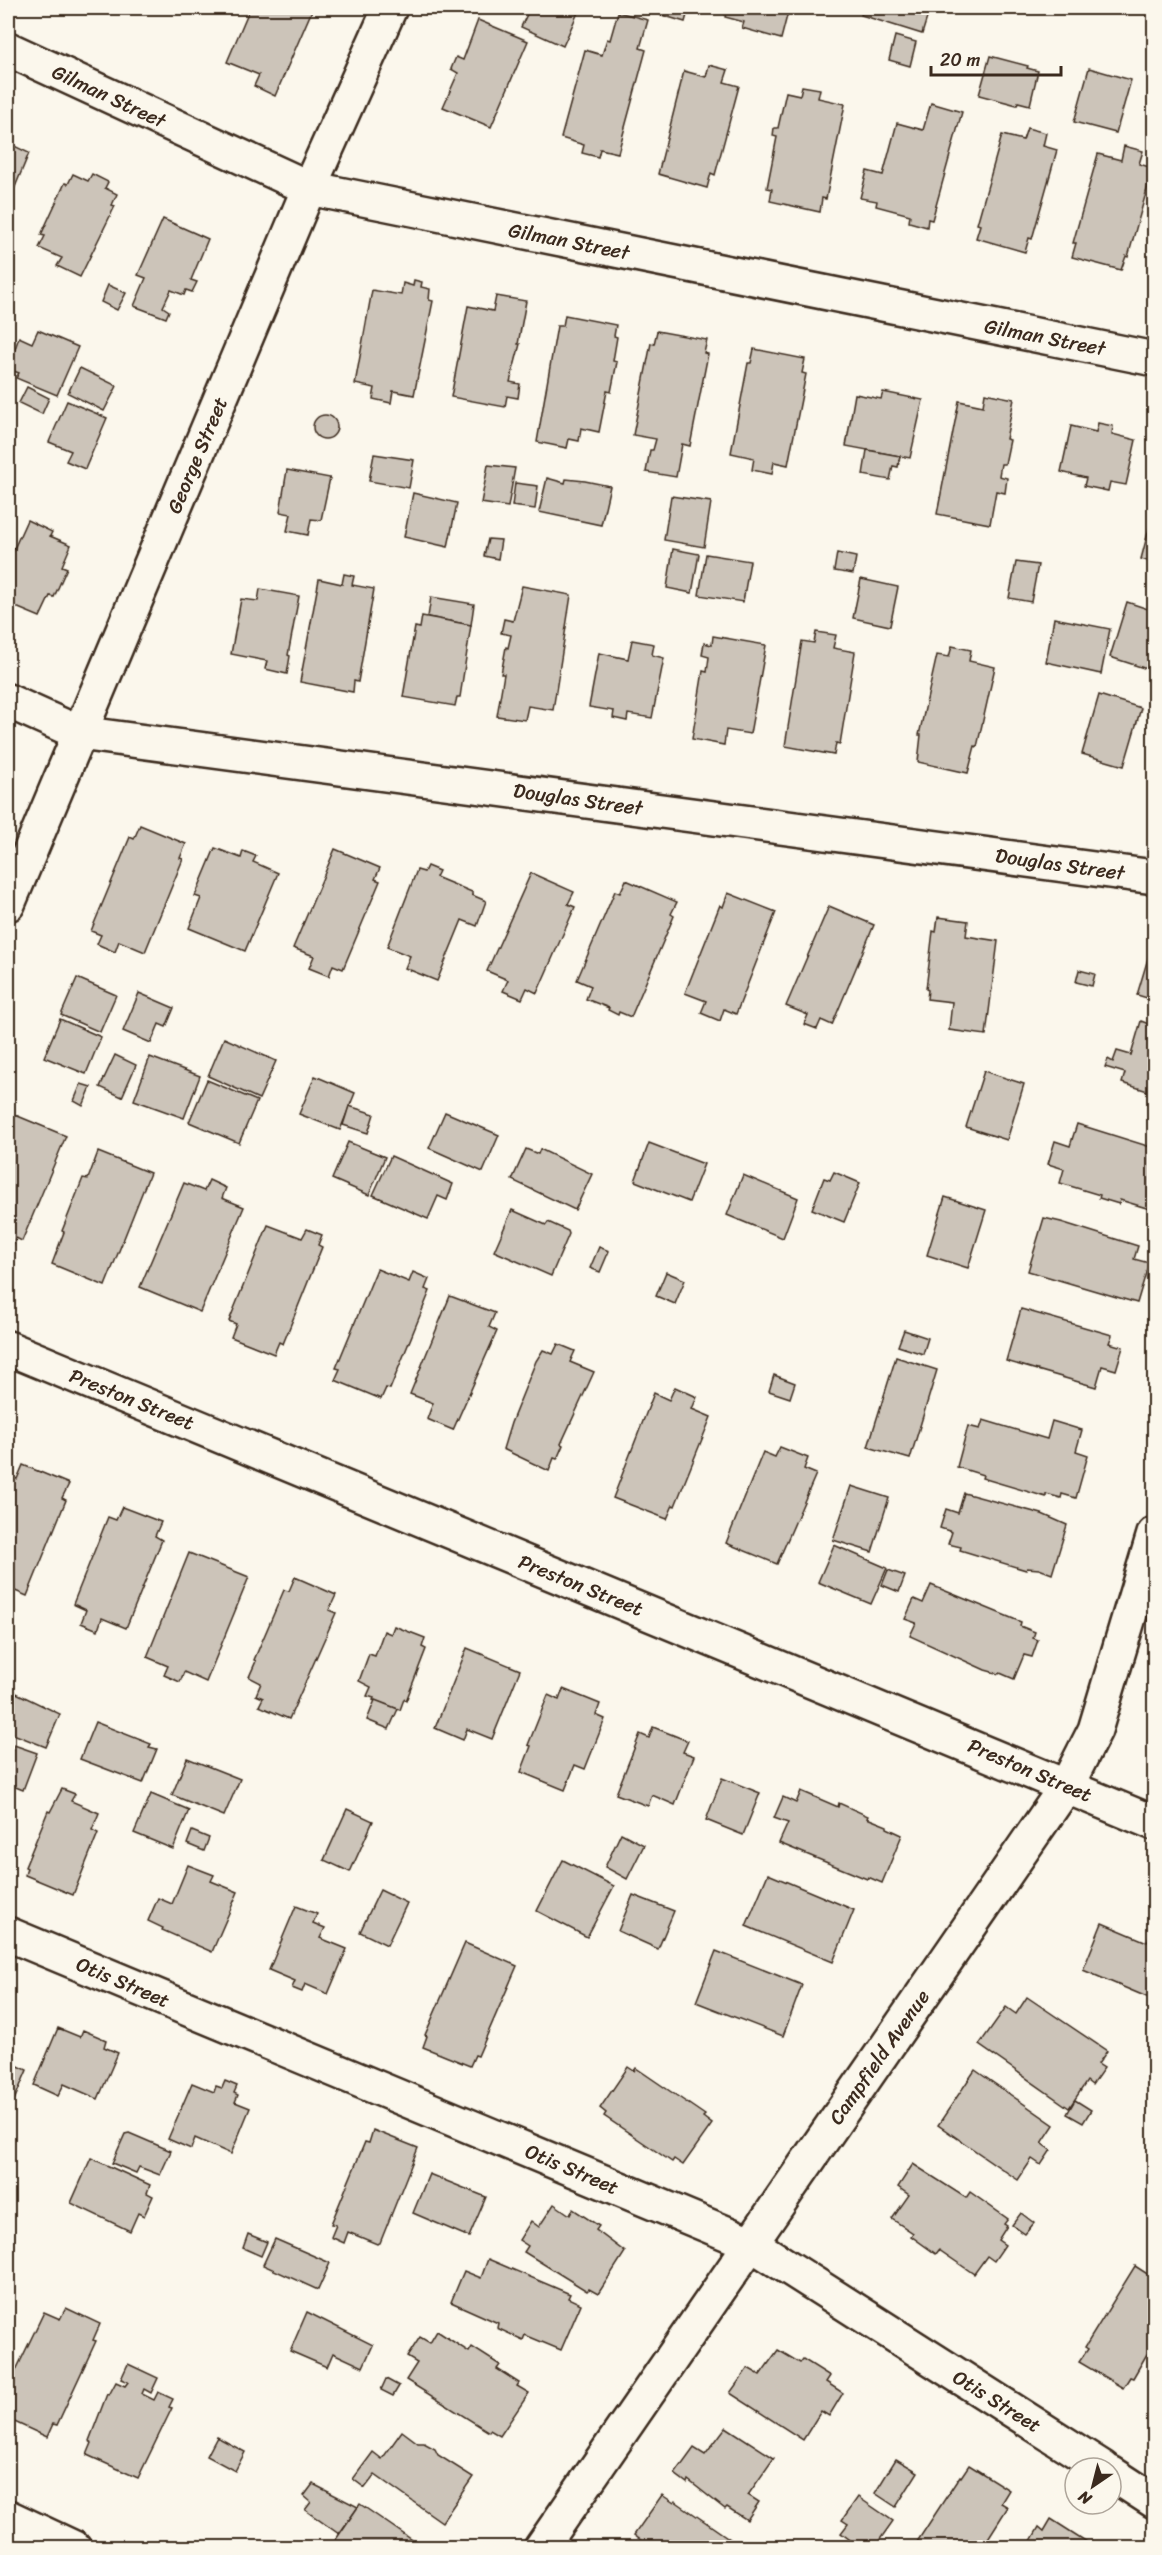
<svg xmlns="http://www.w3.org/2000/svg" width="1162" height="2555" font-family="Sriracha,sans-serif">
	<style>
		.building { fill: #ccc4b9; stroke: #3b2a1e; stroke-width: 1.5 }
		.lines { fill: none; stroke-linecap: round; stroke-linejoin: round }
		.minor-casing { stroke: #3b2a1e; stroke-width: 38 }
		.minor { stroke: #fbf7ec; stroke-width: 33 }
		.labels { text-anchor: middle; stroke-width: 4.5; stroke-linejoin: round; paint-order: stroke }
		.street-label { font-size: 20px; fill: #3b2a1e; stroke: #fbf7ec }
	</style>
	<rect width="100%" height="100%" fill="#fbf7ec"/>
	<filter id="ink" filterUnits="userSpaceOnUse"><feTurbulence type="fractalNoise" baseFrequency=".0167" numOctaves="2"/><feDisplacementMap in="SourceGraphic" scale="12" xChannelSelector="R" yChannelSelector="G"/><feConvolveMatrix kernelMatrix="1 2 1 2 8 2 1 2 1" color-interpolation-filters="sRGB"/></filter>
	<g filter="url(#ink)">
		<g class="building">
			<polygon points="250,8 313,8 275,96 254,86 259,75 227,62"/>
			<polygon points="530,8 580,8 563,46 521,27"/>
			<polygon points="638,8 689,8 685,22"/>
			<polygon points="727,8 789,8 781,39 742,28 744,22 725,17"/>
			<polygon points="863,8 930,8 922,34 861,15"/>
			<polygon points="618,12 648,20 640,48 646,50 618,153 600,149 598,157 582,153 584,145 561,138 585,50 602,55 607,39 610,40"/>
			<polygon points="478,20 528,41 491,127 443,107 458,73 451,69 456,57 463,60"/>
			<polygon points="895,36 916,42 910,66 889,60"/>
			<polygon points="990,56 1028,66 1027,68 1038,71 1030,105 1018,102 1017,105 979,95"/>
			<polygon points="709,65 728,70 724,82 739,86 715,175 711,173 707,188 658,174 684,71 706,77"/>
			<polygon points="1089,68 1131,80 1116,133 1074,122"/>
			<polygon points="802,86 820,89 818,98 845,104 826,199 822,198 820,212 770,201 772,189 767,188 777,137 773,136 774,128 778,128 786,92 800,95"/>
			<polygon points="931,103 962,112 932,220 928,219 927,227 909,222 910,215 876,206 877,201 860,198 867,171 883,175 897,123 923,130"/>
			<polygon points="1027,128 1046,133 1043,146 1057,150 1032,239 1029,238 1025,252 976,238 980,225 977,224 1002,135 1023,140"/>
			<polygon points="8,136 15,139 12,145 29,153 8,204"/>
			<polygon points="1124,146 1143,151 1139,164 1153,168 1128,257 1126,256 1121,270 1072,257 1076,243 1073,243 1098,154 1121,160"/>
			<polygon points="73,174 88,181 92,174 108,182 105,188 117,194 112,205 115,206 80,277 57,266 62,258 39,248 45,236 41,235 65,183 68,184"/>
			<polygon points="163,219 208,239 191,280 197,282 192,292 186,290 184,295 171,290 163,307 169,311 166,318 134,306 146,278 138,275"/>
			<polygon points="414,280 422,282 421,287 430,289 429,300 433,301 414,395 393,391 391,403 373,399 375,388 355,384 372,290 401,295 403,283 413,286"/>
			<polygon points="108,285 126,293 117,310 101,302"/>
			<polygon points="496,296 526,301 518,344 520,344 510,382 520,384 518,398 507,396 505,407 451,397 468,306 493,311"/>
			<polygon points="565,315 616,325 614,336 617,337 613,361 617,362 611,392 607,391 599,432 581,428 579,441 569,439 567,448 537,442 557,326 563,326"/>
			<polygon points="38,330 78,347 57,395 16,378 19,373 8,369 19,337 32,343"/>
			<polygon points="657,331 707,340 704,353 708,354 690,446 682,444 676,477 646,472 650,450 653,450 656,439 633,435 651,343 654,344"/>
			<polygon points="754,349 805,359 802,373 806,374 788,465 774,462 772,474 752,470 754,458 731,453 748,363 751,363"/>
			<polygon points="80,368 117,386 104,411 68,393"/>
			<polygon points="27,387 49,398 42,414 19,403"/>
			<polygon points="883,392 923,400 910,458 846,446 855,394 881,399"/>
			<polygon points="985,393 1014,399 1006,439 1010,440 1005,464 1001,464 999,476 1007,478 1005,493 996,491 990,524 937,514 959,401 983,406"/>
			<polygon points="67,401 107,418 85,469 66,461 71,451 49,442"/>
			<circle cx="325" cy="427" r="12"/>
			<polygon points="1098,423 1113,426 1112,434 1136,440 1126,485 1110,482 1108,491 1084,486 1086,478 1061,472 1071,426 1096,432"/>
			<polygon points="867,450 900,456 898,467 893,466 890,480 863,475"/>
			<polygon points="374,454 414,460 409,488 369,481"/>
			<polygon points="488,465 515,468 508,507 481,503"/>
			<polygon points="287,470 330,478 321,520 311,519 308,535 287,531 291,514 280,512"/>
			<polygon points="547,478 565,483 566,479 585,481 610,486 601,525 539,512"/>
			<polygon points="515,483 538,486 535,509 512,506"/>
			<polygon points="413,493 457,503 448,547 404,537"/>
			<polygon points="671,496 711,502 704,547 664,540"/>
			<polygon points="1154,510 1154,563 1141,559"/>
			<polygon points="27,520 52,532 50,536 71,545 62,566 67,568 54,597 50,596 40,617 16,607 10,618 8,617 8,562"/>
			<polygon points="488,539 501,540 498,559 484,556"/>
			<polygon points="673,549 699,554 692,593 667,588"/>
			<polygon points="837,553 856,557 853,574 834,571"/>
			<polygon points="706,554 750,561 743,602 699,595"/>
			<polygon points="1016,562 1038,565 1031,602 1009,598"/>
			<polygon points="344,574 354,576 352,585 374,589 358,682 354,681 353,692 300,682 319,579 342,584"/>
			<polygon points="861,579 898,587 890,626 853,618"/>
			<polygon points="522,586 571,595 553,710 528,706 525,720 497,716 504,674 501,674 506,647 508,648 511,635 501,633 504,619 513,621"/>
			<polygon points="260,589 299,596 288,655 290,656 287,674 265,669 267,661 231,654 241,599 258,601"/>
			<polygon points="431,597 474,604 471,625 428,617"/>
			<polygon points="1127,602 1154,611 1154,645 1147,669 1110,657"/>
			<polygon points="422,616 471,625 460,697 457,697 455,706 403,697 415,627 420,628"/>
			<polygon points="1054,618 1110,629 1101,674 1046,662"/>
			<polygon points="816,632 836,635 833,648 855,652 840,744 836,743 834,755 785,746 802,641 814,643"/>
			<polygon points="713,636 766,645 750,734 726,730 724,745 692,739 703,671 707,672 709,657 702,655 704,643 712,645"/>
			<polygon points="632,640 654,644 652,655 664,658 652,718 628,714 627,721 613,718 614,711 589,707 599,653 628,659"/>
			<polygon points="952,646 971,650 969,661 995,667 977,747 975,746 968,773 918,762 921,735 919,735 937,655 949,657"/>
			<polygon points="1099,695 1141,708 1124,766 1082,754"/>
			<polygon points="140,825 186,844 180,858 183,859 145,952 119,941 115,952 97,944 101,935 91,931 130,837 134,839"/>
			<polygon points="215,848 241,858 243,851 256,856 253,862 278,873 245,951 189,928 201,898 195,896"/>
			<polygon points="335,849 380,868 375,879 380,881 343,969 333,965 329,976 309,968 314,956 293,948"/>
			<polygon points="427,866 439,871 436,877 472,892 472,895 486,901 477,926 462,920 437,981 405,968 410,956 387,947 417,870 424,872"/>
			<polygon points="531,873 574,892 568,904 575,907 537,993 527,988 522,999 503,991 508,980 487,971"/>
			<polygon points="626,880 677,902 671,914 674,916 631,1017 619,1012 618,1015 608,1010 609,1008 586,999 591,986 577,980 615,891 620,893"/>
			<polygon points="728,893 776,912 736,1014 724,1009 720,1021 701,1013 706,1001 685,993 720,905 723,907"/>
			<polygon points="829,906 874,925 832,1025 821,1020 817,1029 804,1024 808,1015 786,1006"/>
			<polygon points="938,917 968,921 966,936 998,941 986,1035 949,1030 952,1002 927,999 928,990 926,989 933,931 936,932"/>
			<polygon points="1152,945 1154,946 1154,1000 1137,995"/>
			<polygon points="1079,970 1095,974 1092,986 1076,982"/>
			<polygon points="77,978 116,995 100,1032 61,1015"/>
			<polygon points="139,993 174,1008 166,1027 159,1024 151,1043 123,1031"/>
			<polygon points="60,1019 101,1037 86,1074 44,1057"/>
			<polygon points="1141,1021 1154,1026 1154,1093 1122,1083 1125,1073 1105,1067 1108,1059 1113,1062 1117,1051 1131,1055"/>
			<polygon points="224,1038 276,1061 259,1099 208,1076"/>
			<polygon points="115,1055 136,1065 122,1097 100,1087"/>
			<polygon points="150,1057 200,1076 184,1118 134,1100"/>
			<polygon points="984,1071 1024,1084 1007,1140 966,1127"/>
			<polygon points="315,1076 355,1093 340,1130 299,1114"/>
			<polygon points="207,1080 257,1101 239,1143 189,1122"/>
			<polygon points="81,1084 91,1087 83,1106 74,1101"/>
			<polygon points="349,1106 374,1114 368,1133 343,1125"/>
			<polygon points="8,1112 66,1136 22,1241 16,1238 11,1250 8,1249"/>
			<polygon points="445,1112 499,1135 483,1172 429,1148"/>
			<polygon points="1077,1124 1154,1148 1154,1206 1152,1205 1150,1209 1120,1200 1119,1204 1099,1198 1100,1195 1060,1183 1064,1169 1048,1164 1055,1141 1070,1146"/>
			<polygon points="348,1142 385,1157 369,1195 332,1179"/>
			<polygon points="649,1143 704,1164 689,1202 635,1181"/>
			<polygon points="526,1149 538,1154 540,1149 592,1174 575,1210 512,1180"/>
			<polygon points="98,1152 150,1173 105,1286 52,1264 64,1232 62,1231 83,1178 88,1179"/>
			<polygon points="391,1156 453,1184 447,1200 438,1196 428,1219 373,1195"/>
			<polygon points="834,1172 860,1183 844,1222 812,1209 824,1178 830,1180"/>
			<polygon points="743,1175 798,1198 783,1238 727,1215"/>
			<polygon points="209,1180 226,1188 222,1198 244,1207 200,1312 140,1287 184,1183 204,1191"/>
			<polygon points="945,1197 986,1210 968,1268 927,1255"/>
			<polygon points="512,1210 546,1225 548,1222 568,1231 569,1234 551,1276 494,1251"/>
			<polygon points="1044,1218 1061,1222 1138,1246 1134,1259 1149,1263 1137,1303 1028,1271"/>
			<polygon points="268,1225 302,1238 307,1229 322,1235 318,1245 322,1247 283,1344 279,1342 274,1354 231,1337 236,1324 229,1321"/>
			<polygon points="599,1247 609,1251 600,1272 590,1268"/>
			<polygon points="377,1269 409,1282 413,1272 429,1279 425,1289 430,1291 390,1389 386,1388 381,1399 335,1380 340,1369 336,1368"/>
			<polygon points="666,1272 685,1280 675,1304 656,1296"/>
			<polygon points="450,1296 495,1313 489,1327 497,1331 453,1430 427,1419 433,1403 410,1394"/>
			<polygon points="1021,1309 1112,1335 1109,1343 1123,1347 1116,1370 1102,1366 1096,1387 1006,1361"/>
			<polygon points="904,1330 928,1338 923,1354 898,1346"/>
			<polygon points="558,1344 575,1351 570,1362 594,1372 561,1444 563,1445 557,1459 554,1458 549,1471 503,1449 511,1423 536,1361 543,1350 553,1354"/>
			<polygon points="896,1357 937,1370 910,1459 868,1447"/>
			<polygon points="774,1375 795,1383 790,1398 769,1391"/>
			<polygon points="675,1387 697,1397 692,1409 711,1417 675,1506 673,1505 667,1519 613,1498 654,1393 669,1400"/>
			<polygon points="983,1420 1047,1439 1052,1421 1082,1430 1076,1451 1088,1455 1076,1498 1062,1494 1061,1498 1046,1494 1046,1497 982,1478 983,1475 957,1467 968,1426 980,1429"/>
			<polygon points="780,1447 808,1458 804,1469 816,1474 777,1564 726,1543 763,1452 775,1457"/>
			<polygon points="23,1465 69,1484 62,1498 66,1500 27,1596 8,1588 8,1487 12,1477 17,1479"/>
			<polygon points="851,1486 889,1498 872,1552 833,1540"/>
			<polygon points="964,1493 1042,1514 1067,1525 1052,1574 1039,1569 1027,1568 1026,1570 960,1550 961,1547 948,1544 952,1532 940,1528 946,1509 958,1513"/>
			<polygon points="122,1507 161,1522 155,1536 162,1540 126,1628 102,1618 98,1630 81,1623 86,1610 73,1604 108,1517 116,1520"/>
			<polygon points="834,1545 887,1568 871,1604 818,1582"/>
			<polygon points="189,1553 249,1577 206,1682 184,1672 180,1682 164,1675 168,1666 147,1657"/>
			<polygon points="888,1570 905,1576 899,1592 882,1585"/>
			<polygon points="295,1577 336,1595 329,1610 336,1613 289,1719 259,1706 263,1698 256,1695 261,1683 249,1677 256,1661 254,1660 284,1590 289,1591"/>
			<polygon points="931,1585 1021,1622 1020,1626 1035,1632 1033,1638 1038,1640 1032,1657 1024,1655 1014,1679 1000,1673 999,1674 985,1670 910,1636 916,1623 905,1619 914,1599 923,1603"/>
			<polygon points="394,1626 425,1638 422,1647 426,1649 406,1701 404,1699 400,1710 373,1700 374,1698 367,1696 371,1687 359,1681 369,1654 375,1656 384,1631 391,1634"/>
			<polygon points="467,1648 520,1670 492,1739 467,1729 463,1740 435,1728"/>
			<polygon points="8,1689 60,1714 46,1747 8,1732"/>
			<polygon points="563,1689 600,1704 596,1715 605,1719 585,1769 575,1765 565,1790 521,1772 531,1746 528,1745 548,1695 559,1700"/>
			<polygon points="375,1700 398,1709 389,1729 367,1720"/>
			<polygon points="95,1722 151,1744 149,1747 157,1749 143,1783 80,1759"/>
			<polygon points="653,1727 688,1741 683,1752 694,1756 675,1805 652,1795 648,1806 616,1794 640,1734 649,1738"/>
			<polygon points="14,1745 37,1753 23,1790 8,1784 8,1762"/>
			<polygon points="187,1758 240,1779 224,1816 172,1795"/>
			<polygon points="722,1778 760,1793 743,1835 706,1820"/>
			<polygon points="62,1789 75,1794 71,1801 99,1813 92,1830 98,1833 73,1895 25,1875 27,1868 25,1867 48,1811 50,1812"/>
			<polygon points="801,1791 838,1807 839,1803 868,1816 867,1818 887,1826 887,1828 902,1835 882,1883 868,1877 867,1879 779,1843 788,1823 774,1818 783,1797 796,1803"/>
			<polygon points="151,1794 189,1810 173,1849 134,1833"/>
			<polygon points="347,1809 373,1821 350,1872 324,1860"/>
			<polygon points="192,1831 209,1838 204,1851 187,1844"/>
			<polygon points="621,1833 644,1845 627,1879 605,1867"/>
			<polygon points="563,1860 614,1886 587,1937 537,1911"/>
			<polygon points="188,1865 214,1875 211,1881 238,1892 212,1952 162,1930 163,1928 148,1921 158,1898 172,1904"/>
			<polygon points="768,1874 854,1910 833,1962 746,1926"/>
			<polygon points="380,1890 407,1903 387,1945 360,1932"/>
			<polygon points="633,1895 674,1911 658,1949 618,1931"/>
			<polygon points="296,1906 317,1914 313,1923 325,1928 320,1938 347,1949 328,1994 305,1984 302,1992 292,1988 295,1981 269,1970"/>
			<polygon points="1102,1923 1147,1942 1149,1937 1154,1940 1154,2000 1083,1970"/>
			<polygon points="465,1943 517,1966 478,2056 475,2055 470,2066 423,2047 427,2036 425,2035"/>
			<polygon points="716,1951 802,1985 783,2036 696,2002"/>
			<polygon points="1027,1997 1107,2051 1098,2064 1104,2068 1092,2085 1087,2081 1069,2108 979,2045 1006,2007 1016,2014"/>
			<polygon points="58,2028 80,2037 83,2030 106,2040 104,2047 118,2053 98,2099 64,2084 58,2096 34,2085"/>
			<polygon points="8,2061 27,2070 12,2105 8,2103"/>
			<polygon points="628,2067 634,2071 636,2068 705,2115 703,2117 712,2124 683,2165 674,2159 672,2162 604,2116 606,2113 600,2108"/>
			<polygon points="975,2070 1054,2125 1042,2143 1051,2150 1041,2165 1032,2159 1018,2180 938,2125"/>
			<polygon points="225,2081 237,2086 234,2093 238,2095 235,2102 250,2108 231,2154 195,2138 191,2149 168,2139 192,2083 214,2092 216,2086 222,2088"/>
			<polygon points="1075,2100 1091,2110 1083,2123 1067,2114"/>
			<polygon points="373,2130 418,2148 380,2243 377,2244 348,2232 344,2243 331,2237 336,2225 331,2224 365,2142 369,2143"/>
			<polygon points="129,2133 171,2151 160,2175 139,2167 136,2173 112,2163 125,2134"/>
			<polygon points="91,2158 150,2185 147,2193 153,2196 144,2216 138,2213 130,2231 71,2203"/>
			<polygon points="913,2164 966,2198 970,2192 1008,2219 1004,2224 1007,2226 998,2240 1005,2245 994,2261 987,2256 974,2274 939,2250 936,2254 911,2236 913,2233 892,2219 909,2195 898,2187"/>
			<polygon points="429,2174 486,2197 469,2237 413,2213"/>
			<polygon points="554,2204 570,2215 573,2209 599,2226 596,2230 625,2252 598,2294 589,2289 587,2291 524,2252 528,2246 519,2240 531,2221 539,2227"/>
			<polygon points="1021,2213 1034,2223 1025,2234 1012,2225"/>
			<polygon points="248,2234 267,2242 261,2256 243,2248"/>
			<polygon points="275,2239 330,2263 318,2290 263,2265"/>
			<polygon points="488,2259 570,2294 568,2298 581,2304 561,2350 525,2335 523,2340 497,2328 498,2323 451,2302 464,2271 481,2278"/>
			<polygon points="1135,2266 1152,2277 1154,2274 1154,2342 1133,2378 1130,2377 1123,2388 1079,2362 1088,2349 1085,2347"/>
			<polygon points="66,2308 100,2324 93,2340 96,2341 57,2425 53,2424 47,2437 8,2419 8,2387 44,2312 60,2319"/>
			<polygon points="307,2312 373,2345 363,2367 333,2353 327,2367 290,2351"/>
			<polygon points="437,2331 469,2352 472,2347 500,2365 497,2369 519,2383 517,2386 529,2393 500,2436 490,2430 489,2432 406,2380 417,2363 407,2357 420,2337 430,2343"/>
			<polygon points="778,2350 800,2363 803,2359 830,2376 826,2382 843,2393 829,2416 821,2411 803,2440 730,2393 748,2368 760,2375"/>
			<polygon points="128,2364 158,2378 151,2393 144,2389 142,2394 154,2400 158,2392 173,2399 169,2407 172,2408 138,2478 87,2455 92,2443 89,2441 107,2394 109,2395 116,2382 125,2386 128,2382 121,2379"/>
			<polygon points="386,2379 399,2386 393,2396 381,2390"/>
			<polygon points="726,2427 774,2458 748,2495 759,2502 747,2520 727,2507 725,2509 688,2480 687,2483 675,2474 694,2448 705,2455"/>
			<polygon points="402,2431 418,2443 424,2443 435,2449 438,2455 473,2477 442,2522 375,2475 365,2488 353,2479 373,2452 382,2459"/>
			<polygon points="217,2437 245,2452 235,2471 207,2456"/>
			<polygon points="896,2459 918,2472 896,2507 875,2493"/>
			<polygon points="969,2465 1009,2490 1001,2503 1008,2507 982,2548 913,2548 960,2476 961,2477"/>
			<polygon points="313,2484 358,2507 339,2534 305,2510 311,2502 304,2496"/>
			<polygon points="662,2495 674,2503 675,2501 743,2548 646,2548 644,2546 646,2544 634,2535"/>
			<polygon points="858,2497 893,2521 874,2548 861,2548 841,2533 848,2524 842,2520"/>
			<polygon points="360,2504 415,2542 413,2545 416,2548 330,2548"/>
			<polygon points="1051,2519 1095,2547 1027,2548 1039,2527 1044,2531"/>
		</g>
		<g class="lines">
			<g class="minor-casing">
				<g id="minor">
					<polyline points="8,49 309,188 1154,359"/>
					<polyline points="8,701 79,733 1154,877"/>
					<polyline points="8,904 309,188 390,8"/>
					<polyline points="8,1348 1154,1823"/>
					<polyline points="8,1934 750,2243 1103,2468"/>
					<polyline points="1111,2473 1154,2501"/>
					<polyline points="8,2517 74,2548"/>
					<polyline points="541,2548 1067,1785 1095,1730 1154,1534"/>
				</g>
			</g>
			<use href="#minor" class="minor"/>
		</g>
	</g>
	<g class="labels">
		<g class="street-label">
			<text transform="translate(109 96) rotate(25)" y="7">Gilman Street</text>
			<text transform="translate(569 241) rotate(11)" y="7">Gilman Street</text>
			<text transform="translate(1045 337) rotate(11)" y="7">Gilman Street</text>
			<text transform="translate(197 455) rotate(-67)" y="7">George Street</text>
			<text transform="translate(578 799) rotate(8)" y="7">Douglas Street</text>
			<text transform="translate(1060 864) rotate(8)" y="7">Douglas Street</text>
			<text transform="translate(132 1399) rotate(22)" y="7">Preston Street</text>
			<text transform="translate(581 1585) rotate(22)" y="7">Preston Street</text>
			<text transform="translate(1030 1770) rotate(23)" y="7">Preston Street</text>
			<text transform="translate(123 1982) rotate(23)" y="7">Otis Street</text>
			<text transform="translate(879 2057) rotate(-55)" y="7">Campfield Avenue</text>
			<text transform="translate(572 2169) rotate(23)" y="7">Otis Street</text>
			<text transform="translate(997 2401) rotate(32)" y="7">Otis Street</text>
		</g>
	</g>
	<rect width="1162" height="2555" fill="none" stroke="#fbf7ec" stroke-width="30"/>
	<rect x="15" y="15" width="1132" height="2525" fill="none" stroke="#3b2a1e" stroke-width="2" filter="url(#ink)"/>
	<g transform="translate(1093 2486) rotate(215)"><circle r="28" fill="#fbf7ec" stroke="#aea59a" stroke-width="1.5"/>
	<path d="M0-4.5L10 22L0 15L-10 22Z" fill="#3b2a1e"/>
	<text y="-9" font-size="16" font-weight="bold" text-anchor="middle" fill="#3b2a1e">N</text>
	</g>
	<path d="M931 66v9h130v-9" fill="none" stroke="#3b2a1e" stroke-width="3"/>
	<text x="940" y="66" font-size="18" fill="#3b2a1e" stroke="#fbf7ec" stroke-width="4.5" paint-order="stroke">20 m</text>
</svg>
